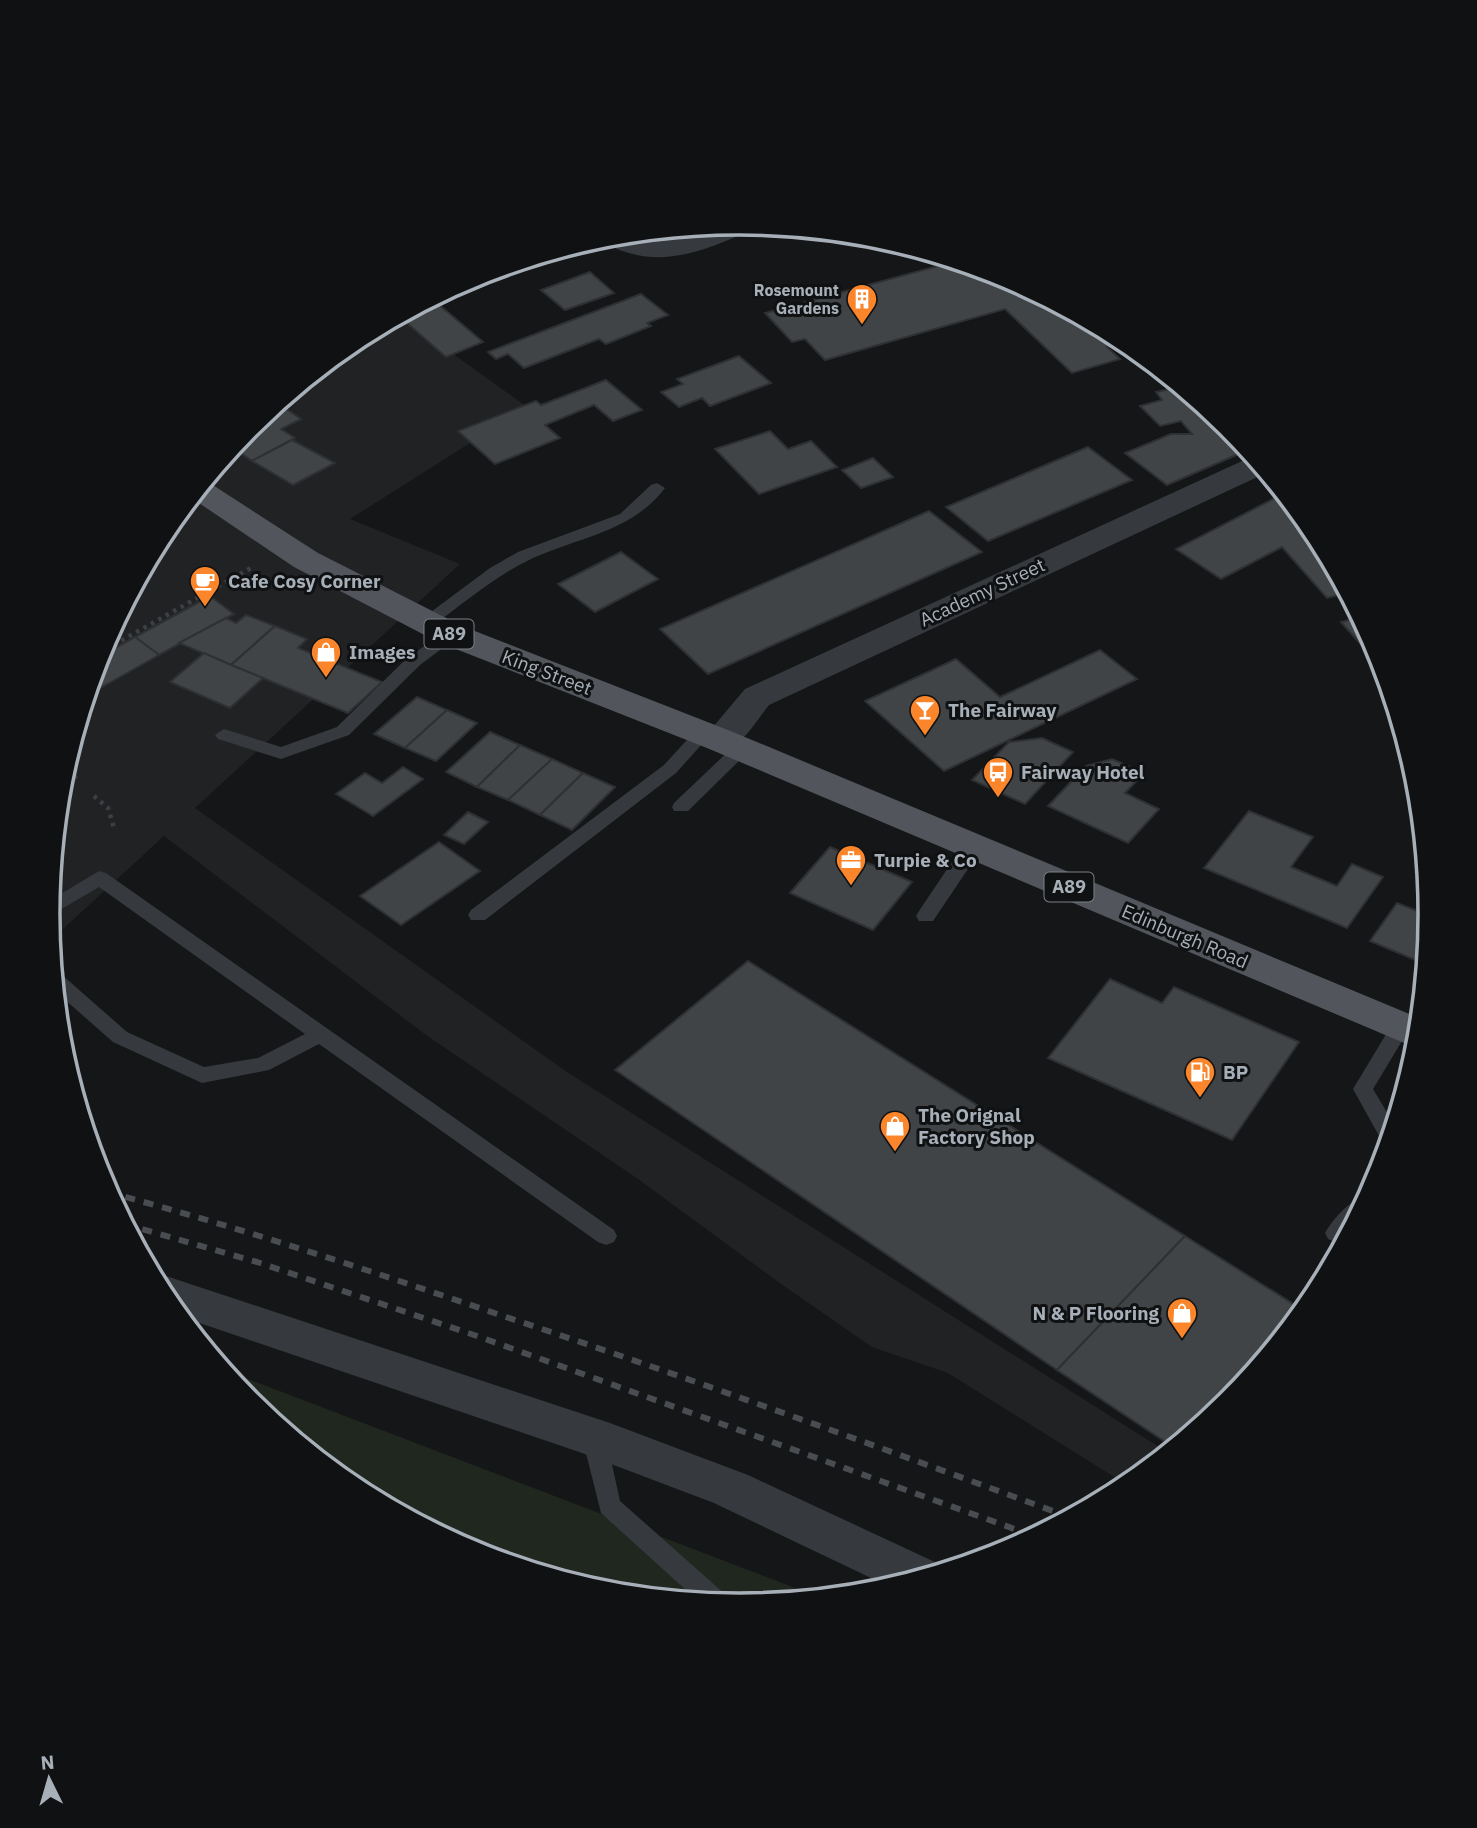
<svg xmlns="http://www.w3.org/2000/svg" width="1477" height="1828" font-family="'IBM Plex Sans',sans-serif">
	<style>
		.built { fill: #212224 }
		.green { fill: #20271f }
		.building { fill: #414447; stroke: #2f3033; stroke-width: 2 }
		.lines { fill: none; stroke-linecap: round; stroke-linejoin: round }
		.path { stroke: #3c4044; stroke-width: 4.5; stroke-dasharray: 3.5 5; stroke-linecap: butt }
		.service { fill: #36393d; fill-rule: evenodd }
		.minor { fill: #36393d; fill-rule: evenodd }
		.primary { fill: #52565c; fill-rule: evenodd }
		.rail { stroke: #494d52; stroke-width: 6; stroke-dasharray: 10 9; stroke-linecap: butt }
		.labels { text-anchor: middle; stroke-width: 6; stroke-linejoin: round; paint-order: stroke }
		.far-poi-label { font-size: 16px; font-weight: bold; fill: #a7b0b8; stroke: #101112; text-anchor: end }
		.shield { fill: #101112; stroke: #7a8086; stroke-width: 2 }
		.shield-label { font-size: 18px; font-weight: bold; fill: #a7b0b8 }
		.poi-label { font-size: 19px; font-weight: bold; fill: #a7b0b8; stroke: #101112; text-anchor: start }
		.street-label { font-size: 19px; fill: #a7b0b8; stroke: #101112 }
		.rim { fill: none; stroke: #a7b0b8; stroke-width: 3.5 }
	</style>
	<rect width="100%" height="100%" fill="#151617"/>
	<polygon class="built" points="399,315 527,407 350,519 460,564 195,808 567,1072 1167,1452 1127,1485 948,1373 872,1347 781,1284 638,1179 426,1035 164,836 50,941 47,914 61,779 100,649 164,530 250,425 355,339"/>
	<polygon class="green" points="222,1369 819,1597 738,1605 603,1592 474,1552 354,1489 249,1403"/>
	<g class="building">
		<polygon points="956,261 1003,276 1123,339 1125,341 1107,347 1120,359 1072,373 1005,309 825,360 805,339 792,342 765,313"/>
		<polygon points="590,272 614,293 565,310 541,290"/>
		<polygon points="641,294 668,315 647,323 651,326 606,344 599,339 524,368 508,354 496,359 488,352"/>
		<polygon points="431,298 483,342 446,357 399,316"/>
		<polygon points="739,356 771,383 710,406 702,398 679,407 661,392 683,384 677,379"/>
		<polygon points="606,380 642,410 613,421 594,405 545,425 560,438 495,464 458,431 536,401 541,405"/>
		<polygon points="1180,387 1228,426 1248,450 1167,485 1125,453 1171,434 1192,434 1181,421 1160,426 1140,406 1162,400 1156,392"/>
		<polygon points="282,406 301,419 281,429 295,438 252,461 232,447 258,418"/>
		<polygon points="770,431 788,449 811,441 837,467 759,494 715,449"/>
		<polygon points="292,440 335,463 293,485 252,461"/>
		<polygon points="1088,447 1132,480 988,541 946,507"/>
		<polygon points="873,458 893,477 861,488 842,470"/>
		<polygon points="1283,494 1313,530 1347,593 1327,598 1282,547 1221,579 1176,549"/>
		<polygon points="929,511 982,552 708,674 660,629"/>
		<polygon points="621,552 658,579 595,612 558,584"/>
		<polygon points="210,596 234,614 159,655 135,637"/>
		<polygon points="246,615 275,626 231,665 179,643 226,618 236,623"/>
		<polygon points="1360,617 1375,646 1365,649 1341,622"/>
		<polygon points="275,626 307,639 298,648 382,682 348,713 231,665"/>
		<polygon points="135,637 159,655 86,696 97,658"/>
		<polygon points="1100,650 1137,679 944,771 865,701 956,659 1000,697"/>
		<polygon points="204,653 231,665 263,678 230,708 170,682"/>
		<polygon points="417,697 447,710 405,748 374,734"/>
		<polygon points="447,710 477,723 436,761 405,748"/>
		<polygon points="490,732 520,745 477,787 446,772"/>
		<polygon points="1042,738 1073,752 1025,804 972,780 1009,742"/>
		<polygon points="520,745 552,759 508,800 477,787"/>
		<polygon points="552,759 583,773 540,815 508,800"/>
		<polygon points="1112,759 1144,773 1125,793 1159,809 1128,843 1048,806 1086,766"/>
		<polygon points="403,767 423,779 373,816 336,794 365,773 382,783"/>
		<polygon points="583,773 615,787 572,830 540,815"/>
		<polygon points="1249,811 1313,837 1291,867 1337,886 1352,864 1383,877 1347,928 1204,868"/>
		<polygon points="468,812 488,822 464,844 444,835"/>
		<polygon points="439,842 480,871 401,925 360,896"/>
		<polygon points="830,847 912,882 873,930 790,893"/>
		<polygon points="1397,903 1430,916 1425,964 1370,941"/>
		<polygon points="748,961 1185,1236 1057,1370 615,1070"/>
		<polygon points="1110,979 1162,1003 1174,987 1299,1042 1232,1140 1048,1058"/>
		<polygon points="1185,1236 1303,1310 1227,1403 1173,1447 1057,1370"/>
	</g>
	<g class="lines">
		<g class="path">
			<polyline points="99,653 251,568"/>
			<polyline points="94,796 108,808 114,828"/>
		</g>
		<g class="service">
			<path d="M657,483l8,5c-34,45 -88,49 -136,72 -35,17 -66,44 -98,67h-12l-3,-4 74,-55 28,-16 102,-38 31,-29z"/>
			<polygon points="450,629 456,630 459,634 456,638 420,665 349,735 281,759 218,739 215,735 224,729 281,747 337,727 408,657"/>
			<polygon points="703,727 712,733 676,773 485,920 471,920 468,915 471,910 664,765 697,729"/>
			<polygon points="741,743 747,745 750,749 747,753 688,811 674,811 672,807 674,803 735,745"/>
			<polygon points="69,771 75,773 78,777 75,781 60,788 62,773"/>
			<polygon points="973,840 980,841 982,846 980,851 933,921 919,921 916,916 919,911 966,841"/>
			<polygon points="99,871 106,873 614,1230 617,1236 614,1242 606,1245 598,1242 319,1044 269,1070 202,1083 113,1042 55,991 53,972 61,974 127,1032 204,1067 258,1058 305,1034 99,887 48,917 49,901"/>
			<polygon points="1401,1019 1408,1021 1411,1026 1373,1089 1394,1124 1388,1144 1383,1143 1353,1089 1394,1021"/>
			<path d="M1363,1197l4,1 -21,38 -10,6 -8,-3 -3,-6c7,-13 24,-32 38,-36z"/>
			<polygon points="594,1427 602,1430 606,1437 620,1501 726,1595 729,1604 698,1601 601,1513 582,1437 586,1430"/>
		</g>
		<g class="minor">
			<path d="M739,223l19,2 -3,4c-41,17 -82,37 -126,24 -11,-3 -22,-7 -28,-16 9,-2 24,-6 32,-3 11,5 19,8 32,6 26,-2 48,-15 74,-17z"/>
			<path d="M1253,456l13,17 -497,232c-17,21 -31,52 -62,43l-5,-8 43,-51z"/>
			<polygon points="160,1274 610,1423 748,1475 937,1563 941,1571 890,1587 714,1503 582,1453 179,1316 164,1298 152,1277"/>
		</g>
		<polygon class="primary" points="205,480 318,553 462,626 733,732 1419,1018 1416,1048 707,748 438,642 294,567 190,497"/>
		<g class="rail">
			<path d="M107,1192c135,36 267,80 399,125 189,63 376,131 563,200"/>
			<polyline points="124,1224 257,1262 477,1336 1034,1536"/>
		</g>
	</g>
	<defs>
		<g id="building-pin" transform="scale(1.575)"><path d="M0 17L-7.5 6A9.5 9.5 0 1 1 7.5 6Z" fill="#fa852b" stroke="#101112"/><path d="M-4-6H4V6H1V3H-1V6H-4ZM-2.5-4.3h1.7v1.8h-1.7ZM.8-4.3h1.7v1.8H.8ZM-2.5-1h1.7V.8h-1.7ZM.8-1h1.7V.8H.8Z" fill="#fff"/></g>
		<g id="cafe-pin" transform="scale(1.575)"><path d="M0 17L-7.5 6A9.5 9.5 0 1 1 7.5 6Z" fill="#fa852b" stroke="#101112"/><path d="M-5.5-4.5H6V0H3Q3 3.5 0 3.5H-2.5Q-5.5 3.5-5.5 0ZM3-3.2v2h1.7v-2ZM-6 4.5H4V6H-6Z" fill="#fff"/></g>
		<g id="shop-pin" transform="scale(1.575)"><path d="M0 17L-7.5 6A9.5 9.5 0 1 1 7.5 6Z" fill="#fa852b" stroke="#101112"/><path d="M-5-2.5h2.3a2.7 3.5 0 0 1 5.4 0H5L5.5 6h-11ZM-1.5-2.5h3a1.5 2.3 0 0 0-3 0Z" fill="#fff"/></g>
		<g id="bar-pin" transform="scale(1.575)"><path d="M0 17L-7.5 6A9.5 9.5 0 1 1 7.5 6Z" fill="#fa852b" stroke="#101112"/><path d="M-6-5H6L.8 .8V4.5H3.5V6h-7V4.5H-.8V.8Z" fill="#fff"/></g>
		<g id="bus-pin" transform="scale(1.575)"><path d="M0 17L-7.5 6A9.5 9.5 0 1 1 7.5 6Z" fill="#fa852b" stroke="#101112"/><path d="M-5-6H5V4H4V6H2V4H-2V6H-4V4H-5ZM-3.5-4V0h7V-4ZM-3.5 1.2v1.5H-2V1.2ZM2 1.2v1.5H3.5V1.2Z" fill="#fff"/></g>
		<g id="office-pin" transform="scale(1.575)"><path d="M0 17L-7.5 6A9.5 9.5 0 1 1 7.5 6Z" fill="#fa852b" stroke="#101112"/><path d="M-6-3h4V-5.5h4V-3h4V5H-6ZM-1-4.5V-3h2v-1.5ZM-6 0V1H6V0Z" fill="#fff"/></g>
		<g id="fuel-pin" transform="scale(1.575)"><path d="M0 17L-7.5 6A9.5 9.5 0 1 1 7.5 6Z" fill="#fa852b" stroke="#101112"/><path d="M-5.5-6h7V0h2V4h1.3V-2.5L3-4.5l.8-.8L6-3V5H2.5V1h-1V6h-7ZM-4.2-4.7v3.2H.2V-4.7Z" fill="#fff"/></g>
	</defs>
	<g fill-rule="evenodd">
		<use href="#building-pin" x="862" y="299"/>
		<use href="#cafe-pin" x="205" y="581"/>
		<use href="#shop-pin" x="326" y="652"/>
		<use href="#bar-pin" x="925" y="710"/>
		<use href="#bus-pin" x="998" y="772"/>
		<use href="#office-pin" x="851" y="860"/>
		<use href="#fuel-pin" x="1200" y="1072"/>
		<use href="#shop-pin" x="895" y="1126"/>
		<use href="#shop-pin" x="1182" y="1313"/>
	</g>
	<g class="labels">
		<g class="far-poi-label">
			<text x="839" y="296">Rosemount<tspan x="839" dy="18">Gardens</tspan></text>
		</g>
		<g class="shield">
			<rect x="424.5" y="619.5" width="49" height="29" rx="5"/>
			<rect x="1044.5" y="872.5" width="49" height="29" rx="5"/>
		</g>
		<g class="shield-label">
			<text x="449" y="640">A89</text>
			<text x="1069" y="893">A89</text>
		</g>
		<g class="poi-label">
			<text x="228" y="588">Cafe Cosy Corner</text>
			<text x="349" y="659">Images</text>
			<text x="948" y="717">The Fairway</text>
			<text x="1021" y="779">Fairway Hotel</text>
			<text x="874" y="867">Turpie &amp; Co</text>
			<text x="1223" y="1079">BP</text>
			<text x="918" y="1122">The Orignal<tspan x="918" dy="22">Factory Shop</tspan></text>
			<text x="1159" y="1320" text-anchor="end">N &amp; P Flooring</text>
		</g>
		<g class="street-label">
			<text transform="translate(982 592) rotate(-25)" y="7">Academy Street</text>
			<text transform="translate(547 672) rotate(21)" y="7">King Street</text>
			<text transform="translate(1185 936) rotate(23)" y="7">Edinburgh Road</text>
		</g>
	</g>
	<path d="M0 0H1477V1828H0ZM60 914a679 679 0 1 1 1358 0a679 679 0 1 1-1358 0Z" fill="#101112" fill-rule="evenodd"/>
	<path class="rim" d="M60 914a679 679 0 1 1 1358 0a679 679 0 1 1-1358 0Z"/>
	<g transform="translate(49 1779) rotate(355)" stroke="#101112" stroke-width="5" paint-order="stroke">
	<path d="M0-5L12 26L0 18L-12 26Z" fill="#a7b0b8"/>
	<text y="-10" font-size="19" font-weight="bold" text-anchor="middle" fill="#a7b0b8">N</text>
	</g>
</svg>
